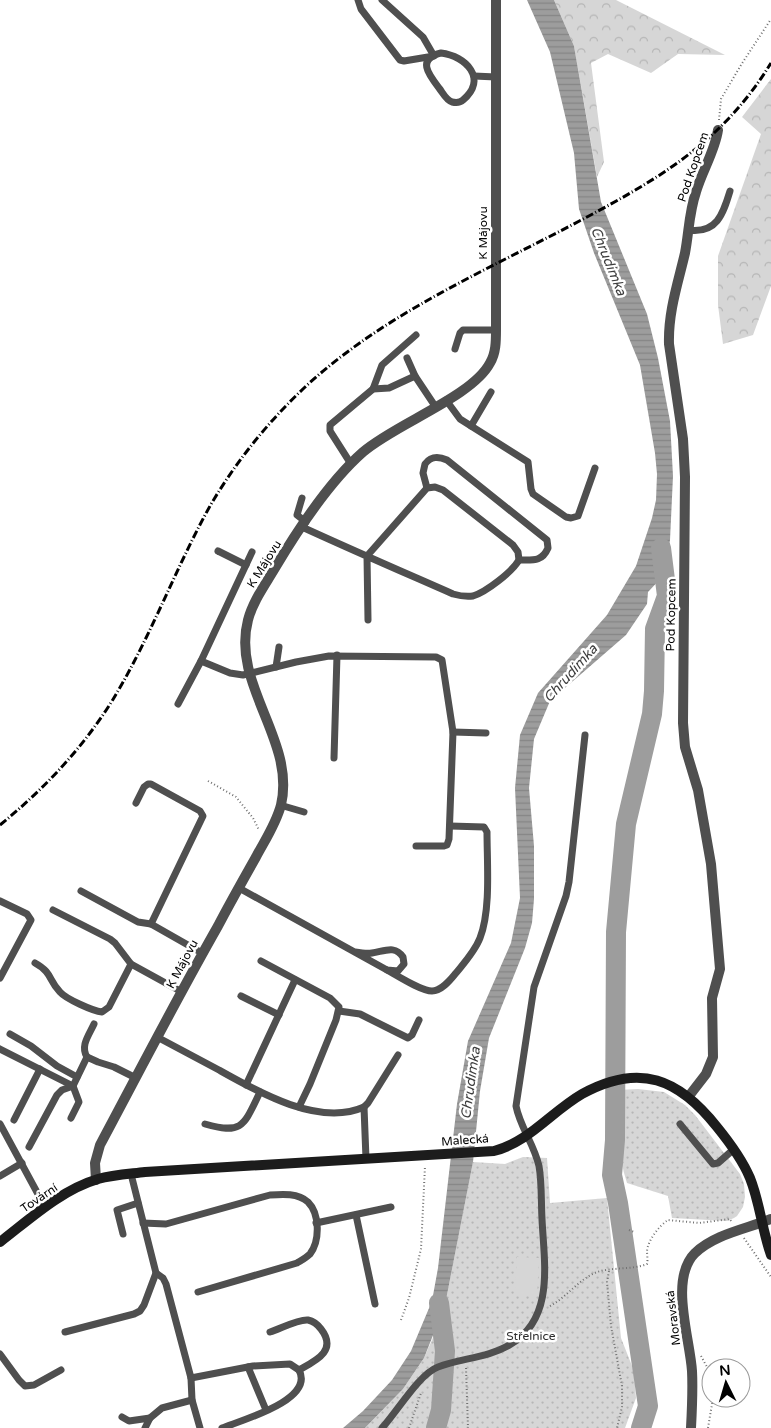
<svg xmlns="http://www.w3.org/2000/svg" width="771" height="1428" font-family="'Varela Round',sans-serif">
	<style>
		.green { fill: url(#green-dots) }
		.forest { fill: url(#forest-crowns) }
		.pitch { fill: #d6d6d6 }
		.water { fill: url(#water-rules) }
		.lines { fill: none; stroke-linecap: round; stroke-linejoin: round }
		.river { stroke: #9d9d9d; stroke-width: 20 }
		.path { stroke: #717171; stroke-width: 2; stroke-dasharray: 1 2.5; stroke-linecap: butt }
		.lane { stroke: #4f4f4f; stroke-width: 7 }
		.street { stroke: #4f4f4f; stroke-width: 10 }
		.secondary { stroke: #1c1c1c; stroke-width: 10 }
		.rail { stroke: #000; stroke-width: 3; stroke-dasharray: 8 2.5 1 2.5; stroke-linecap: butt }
		.labels { text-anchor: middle; stroke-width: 5; stroke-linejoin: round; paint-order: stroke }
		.street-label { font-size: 12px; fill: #000; stroke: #fff }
		.park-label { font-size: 12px; fill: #2d2d2d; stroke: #fff }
		.water-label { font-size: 14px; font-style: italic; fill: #3e3e3e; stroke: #fff }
	</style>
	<defs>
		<pattern id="green-dots" width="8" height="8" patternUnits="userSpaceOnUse" patternTransform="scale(1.25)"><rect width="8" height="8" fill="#d6d6d6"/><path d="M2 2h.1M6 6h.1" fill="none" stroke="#b6b6b6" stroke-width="1.8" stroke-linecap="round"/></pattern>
		<pattern id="forest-crowns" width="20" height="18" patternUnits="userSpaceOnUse" patternTransform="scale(1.25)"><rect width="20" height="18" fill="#d6d6d6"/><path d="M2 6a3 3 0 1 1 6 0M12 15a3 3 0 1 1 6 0" fill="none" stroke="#b6b6b6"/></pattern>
		<pattern id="water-rules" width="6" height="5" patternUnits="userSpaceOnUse" patternTransform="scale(1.25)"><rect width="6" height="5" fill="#9d9d9d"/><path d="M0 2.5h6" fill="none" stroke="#858585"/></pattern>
	</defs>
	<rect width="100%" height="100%" fill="#fff"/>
	<g class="green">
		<path d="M638,1089l26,3 21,13 10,10 45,59 4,10 1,13 -2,10 -6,9 -3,2 -7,3 -55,-3 -4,-22 -41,-13c-10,-30 -9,-62 -9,-93z"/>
		<polygon points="523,1157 547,1158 550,1203 607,1198 621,1338 634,1371 636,1398 625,1428 365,1428 403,1389 424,1358 435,1333 445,1305 473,1162 505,1164"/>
	</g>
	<g class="forest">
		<polygon points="554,0 616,0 725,55 678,54 651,73 608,54 591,63 604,162 597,177 574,46"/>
		<polygon points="771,79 771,286 753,335 723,344 718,305 718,256 761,134 742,117"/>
	</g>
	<polygon class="pitch" points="517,1257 539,1258 537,1296 515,1295"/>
	<polygon class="water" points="527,0 554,0 574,46 601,202 647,314 658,358 670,421 673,476 670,540 664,575 648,592 647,604 626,635 550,701 534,739 529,788 534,846 534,899 532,923 525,948 489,1038 480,1091 473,1162 445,1305 424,1358 403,1389 365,1428 343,1428 363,1411 392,1380 411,1351 432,1301 438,1268 457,1104 468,1041 511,943 520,898 515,788 520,735 538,693 607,615 636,566 652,518 656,500 657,474 655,453 640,365 594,253 579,209 574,153 550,52"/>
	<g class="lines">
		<g class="river">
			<polyline points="436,1428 441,1410 445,1351 439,1303"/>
			<polyline points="641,1428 648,1406 618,1203 612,1175 615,1140 616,932 626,824 652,714 654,691 655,629 667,596 661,548"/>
		</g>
		<g class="path">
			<polyline points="719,120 721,99 741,65 771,19"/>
			<polyline points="208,781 236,797 253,818 259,830"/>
			<polyline points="629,1230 634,1232"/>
			<polyline points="744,1238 771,1277"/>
			<polyline points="609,1271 607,1282 611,1326 622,1386 622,1407 617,1428"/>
			<path d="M550,1306c17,-9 29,-27 47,-34 16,-5 35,-2 50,-8 1,-4 0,-9 0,-13 1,-11 12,-25 21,-31l31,3 31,-4 1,2"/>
			<polyline points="401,1320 409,1298 421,1249 425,1166"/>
			<polyline points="701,1356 707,1367 711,1381"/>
			<polyline points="466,1368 468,1428"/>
			<polyline points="409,1428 421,1393"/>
			<polyline points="708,1428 713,1398"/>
		</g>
		<g class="lane">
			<polyline points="358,0 361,9 400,60 404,61 434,56 423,37 382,0"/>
			<path d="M441,53c25,3 47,26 22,47 -3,3 -6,3 -11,2 -6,-2 -9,-9 -13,-14 -10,-13 -23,-29 2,-35z"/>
			<polyline points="474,76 496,77"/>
			<path d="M688,230c29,4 35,-16 42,-39"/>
			<polyline points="455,349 460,333 463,330 496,330"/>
			<polyline points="407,358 415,376"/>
			<polyline points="373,389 382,365 416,335"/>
			<polyline points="446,400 460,419 528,462 531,489 533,494 566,517 571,518 578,516 595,468"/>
			<polyline points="471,426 491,392"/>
			<polyline points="351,464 330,431 330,425 373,389 389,388 415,376 435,406"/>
			<path d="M427,488l-4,-15 2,-9c6,-8 13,-8 22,-4l100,80 1,8c-6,14 -15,12 -29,12"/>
			<polyline points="302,498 297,515 306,522"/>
			<path d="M302,527c50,23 101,45 151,67 7,2 13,3 20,2 13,-4 39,-24 46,-36l-1,-8 -5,-7 -70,-55 -8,-3 -8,1 -60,68 1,64"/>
			<polyline points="218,551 246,565"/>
			<polyline points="252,552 201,661 230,673 243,675 296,662 329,656 436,657 442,660 453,732 449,839 447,845 444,846 416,846"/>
			<polyline points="276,667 279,647"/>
			<polyline points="178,704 201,661"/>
			<polyline points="453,732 486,733"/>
			<polyline points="334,758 337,655"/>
			<polyline points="136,803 144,787 148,784 151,784 200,811 203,816 151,924"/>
			<polyline points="280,805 304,812"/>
			<path d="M239,888l148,82 11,1 6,-7 -1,-7c-8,-12 -18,-6 -31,-4 -5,1 -11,0 -17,-1"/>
			<polyline points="81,891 138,922 151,924 202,953"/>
			<polyline points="0,901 27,914 31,920 0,978"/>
			<polyline points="53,910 110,939 115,943 131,964 182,992"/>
			<polyline points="261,961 330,998 339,1007 336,1020 310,1084 299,1107"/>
			<path d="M35,963c18,10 13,17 25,29 6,7 33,19 42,20l7,-5 22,-43"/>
			<path d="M387,970c11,6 34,21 45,21 10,0 19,-12 24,-18 9,-11 19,-22 24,-35 11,-28 7,-75 7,-106l-3,-5 -34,-1"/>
			<polyline points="241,996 279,1015"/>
			<polyline points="339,1011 360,1014 408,1038 412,1035 419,1020"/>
			<polyline points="10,1034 31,1046 57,1066 77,1077"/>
			<path d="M157,1037c21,11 41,22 62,33 39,22 100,57 145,37l2,52"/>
			<polyline points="0,1049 73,1086"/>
			<path d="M87,1057c-7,-11 2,-22 7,-33"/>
			<polyline points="246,1085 295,980"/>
			<polyline points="364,1107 368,1103 398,1055"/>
			<polyline points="71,1118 79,1102 73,1086 87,1057 98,1062 114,1067 136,1078"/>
			<polyline points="14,1120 40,1069"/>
			<polyline points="0,1124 45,1207"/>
			<path d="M205,1124c38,11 39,1 55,-32"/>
			<polyline points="680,1124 713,1164 718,1163 734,1149"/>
			<polyline points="29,1147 57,1095 62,1090 73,1086"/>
			<polyline points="0,1176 22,1163"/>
			<polyline points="356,1215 375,1304"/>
			<path d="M143,1223l23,1 104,-29c13,-1 28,-2 38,7 12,12 12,39 2,52 -4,4 -8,6 -13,9l-99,29"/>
			<polyline points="316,1223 391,1207"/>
			<polyline points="123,1234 117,1210 138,1203"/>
			<path d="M156,1273l7,5 3,6 25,94 62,-12 37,-2 9,6c16,-9 39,-19 22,-41 -3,-4 -8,-8 -13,-9 -10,-1 -28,9 -38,12"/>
			<polyline points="65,1332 134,1314 140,1311 144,1305 156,1273 131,1174"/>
			<polyline points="0,1354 19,1380 25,1386 34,1385 61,1370"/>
			<polyline points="248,1367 266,1410"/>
			<polyline points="191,1378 192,1400 200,1428"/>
			<polyline points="122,1417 129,1421 150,1418 145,1428"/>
			<polyline points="150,1418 162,1408 192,1400"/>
			<path d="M222,1428c20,-8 93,-28 77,-58"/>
			<path d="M382,1428c15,-16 37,-54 56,-61 24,-9 50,-9 73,-23 44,-26 33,-82 31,-125 -1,-17 0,-36 -3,-53 -5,-22 -19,-39 -23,-60l18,-119 32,-91 3,-14 16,-147"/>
		</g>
		<g class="street">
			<path d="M689,1096l17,-22 7,-17 -1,-59 8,-29 -9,-105 -13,-74 -13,-43 -2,-24 2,-246 -2,-38 -14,-95c-1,-32 9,-61 16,-91 4,-21 4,-41 11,-61 6,-21 19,-41 22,-62"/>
			<path d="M96,1180l-1,-17 5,-18c39,-73 77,-147 118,-219 12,-23 25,-46 38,-69 9,-17 20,-33 25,-52 15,-65 -50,-120 -33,-185 5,-19 17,-35 27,-52 22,-37 55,-87 88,-116 32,-28 109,-55 127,-89 6,-10 6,-22 6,-33v-330"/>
			<path d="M691,1428c1,-19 2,-38 1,-57 -2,-33 -23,-92 3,-118 20,-19 51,-24 76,-34"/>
		</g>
		<path class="secondary" d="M0,1242c30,-23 61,-52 98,-63 15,-4 31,-5 47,-7l349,-21c35,-9 57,-39 88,-57 58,-32 97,-15 135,33 13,16 25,32 33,51 10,25 12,52 21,77"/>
		<path class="rail" d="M0,825c44,-36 82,-76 112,-124 38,-62 63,-132 98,-195 25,-43 57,-83 94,-118 76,-71 174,-114 266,-162 83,-44 150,-80 201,-163"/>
	</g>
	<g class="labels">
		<g class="street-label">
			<text transform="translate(693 167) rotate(-71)" y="4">Pod Kopcem</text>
			<text transform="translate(483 233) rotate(-90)" y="4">K Májovu</text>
			<text transform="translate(264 564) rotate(-58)" y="4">K Májovu</text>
			<text transform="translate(671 615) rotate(-89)" y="4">Pod Kopcem</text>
			<text transform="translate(182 964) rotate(-62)" y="4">K Májovu</text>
			<text transform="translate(465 1140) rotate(-4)" y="4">Malecká</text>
			<text transform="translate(39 1198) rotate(-34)" y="4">Tovární</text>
			<text transform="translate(673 1318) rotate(-97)" y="4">Moravská</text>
		</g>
		<g class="park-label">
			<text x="531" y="1340">Střelnice</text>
		</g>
		<g class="water-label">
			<text transform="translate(609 261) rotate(68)" y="5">Chrudimka</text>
			<text transform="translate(570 673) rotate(-48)" y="5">Chrudimka</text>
			<text transform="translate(470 1083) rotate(-82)" y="5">Chrudimka</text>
		</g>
	</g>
	<g transform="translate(726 1383) rotate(355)"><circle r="24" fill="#ffffff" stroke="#999999"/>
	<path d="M0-4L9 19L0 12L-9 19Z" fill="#000000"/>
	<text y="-8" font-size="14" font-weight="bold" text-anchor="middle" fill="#000000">N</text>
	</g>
</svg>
